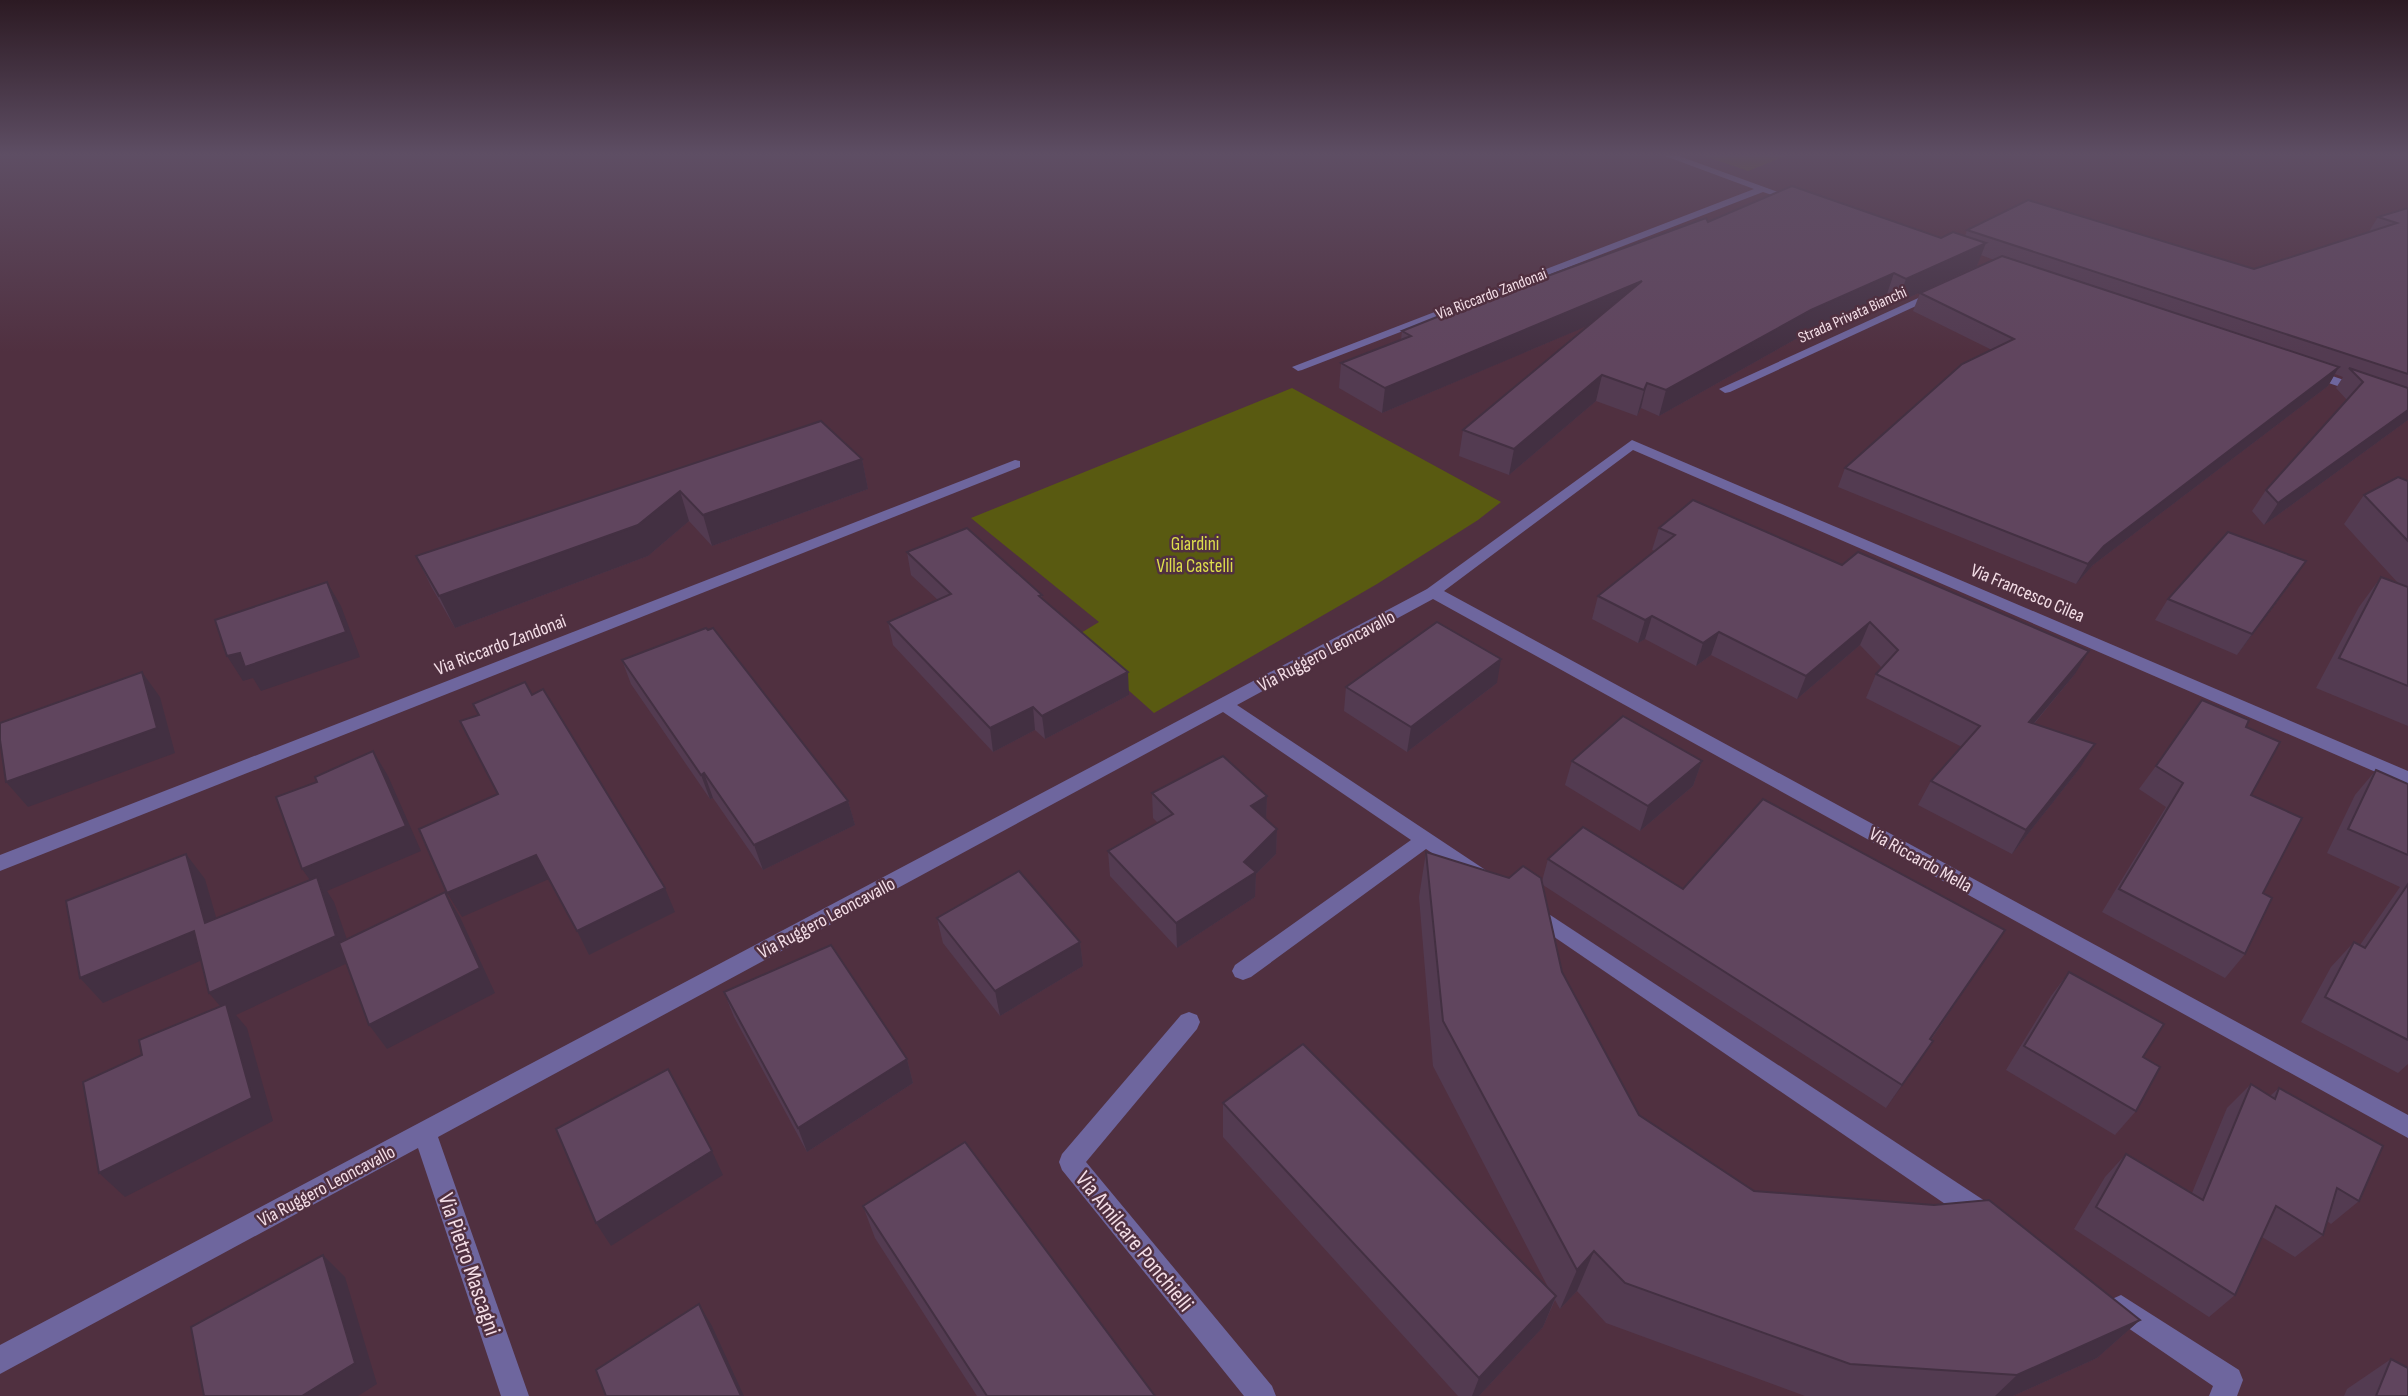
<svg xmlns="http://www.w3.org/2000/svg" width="2408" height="1396" font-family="'Sofia Sans Condensed',sans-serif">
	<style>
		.green { fill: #595a11 }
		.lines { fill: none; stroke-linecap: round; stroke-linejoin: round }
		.minor { fill: #6e669e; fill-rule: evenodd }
		.wall { fill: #533b51 }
		.shaded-wall { fill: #433042 }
		.building { fill: #60455e; stroke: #433042; stroke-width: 2 }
		.labels { text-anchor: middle; stroke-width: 5; stroke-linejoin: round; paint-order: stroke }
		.far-street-label { font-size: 16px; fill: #f3dde6; stroke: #503040 }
		.park-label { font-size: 19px; fill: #ddde4c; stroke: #503040 }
		.street-label { font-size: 19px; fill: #f3dde6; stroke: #503040 }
		.near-street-label { font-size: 23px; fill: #f3dde6; stroke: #503040 }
	</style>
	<rect width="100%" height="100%" fill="#503040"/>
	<g class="green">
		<polygon points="1705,156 1786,156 1748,171"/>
		<polygon points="1292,388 1501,502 1478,520 1377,584 1154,713 1071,639 1099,622 971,518"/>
	</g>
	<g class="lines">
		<g class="minor">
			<polygon points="1665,156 1679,156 1803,201 1798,204 1763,192 1302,370 1298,371 1292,367 1754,189"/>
			<polygon points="1938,289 1944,292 1942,294 1730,392 1725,393 1719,389"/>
			<polygon points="2309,368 2408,402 2408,410 2305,375 2305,369"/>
			<polygon points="1632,440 2408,771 2408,786 1633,450 1444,591 2408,1115 2408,1138 1433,599 1237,705 1487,871 1490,876 1487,881 1480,884 1473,881 1426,849 1251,977 1243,980 1235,977 1232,971 1235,965 1411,840 1223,712 438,1137 529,1396 501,1396 418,1148 0,1374 0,1345 1427,589"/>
			<polygon points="1015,460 1020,461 1020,467 0,871 0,855"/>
			<polygon points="1532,903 1991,1205 1995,1214 1991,1223 1982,1226 1973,1223 1525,917 1522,911 1525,905"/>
			<polygon points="1189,1012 1197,1015 1200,1022 1197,1029 1086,1162 1272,1386 1276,1396 1244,1396 1062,1170 1059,1162 1062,1154 1181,1015"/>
			<polygon points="2121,1295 2239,1370 2243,1380 2237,1396 2209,1396 2213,1386 2112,1317 2108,1308 2112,1299"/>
		</g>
	</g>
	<g class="wall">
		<polygon points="2408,208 2408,420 2264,525 2252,511 2266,490 2347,400 2336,388 2343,377 2335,374 2328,386 2093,565 2076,584 1838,487 1845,468 1992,350 1913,311 1920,293 1994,260 1981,255 1977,266 1897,303 1886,297 1803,335 1659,416 1641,408 1637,416 1596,401 1509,475 1459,456 1463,430 1589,325 1382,413 1339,388 1341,363 1401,340 1402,331 1708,222 1941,238 1965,236 1967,230 2254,269 2368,233 2378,217"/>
		<polygon points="821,421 862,459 868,489 712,546 689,521 648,556 455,628 432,588 416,556"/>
		<polygon points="2408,481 2408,726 2316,688 2359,607 2381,577 2399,584 2344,524 2364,495"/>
		<polygon points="1659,528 2075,674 2034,724 2080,768 2012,854 1918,805 1931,781 1962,747 1866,698 1876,674 1882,668 1860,645 1797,699 1711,655 1696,666 1645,639 1638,643 1592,619 1598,596 1655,551 1652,550"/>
		<polygon points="907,552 1042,595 1042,599 1129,695 1045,739 1035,730 993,752 893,645 888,622 938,600 911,575"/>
		<polygon points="2292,582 2237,655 2155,620 2168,599"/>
		<polygon points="708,630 848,801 855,825 763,870 713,798 710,799 631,684 622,660"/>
		<polygon points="1497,683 1407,752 1344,711 1346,687"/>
		<polygon points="2246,727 2251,795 2263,893 2245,954 2225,978 2102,912 2166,807 2139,789 2156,766"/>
		<polygon points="1572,761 1702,761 1693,786 1640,831 1565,785"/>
		<polygon points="2376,770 2408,784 2408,1064 2398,1073 2301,1022 2331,967 2354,942 2360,945 2400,887 2327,853 2355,795"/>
		<polygon points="1152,793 1267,796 1266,820 1277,829 1276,854 1256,874 1255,897 1177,948 1110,876 1108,851 1158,823 1153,818"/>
		<polygon points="1426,852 1509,878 1542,881 1548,859 1683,889 2005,930 1931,1040 1933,1041 1886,1108 1543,885 1562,972 1639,1115 1754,1191 2140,1320 2097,1358 2013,1396 1805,1396 1606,1323 1577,1291 1560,1309 1555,1300 1543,1327 1479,1396 1458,1396 1223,1137 1223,1103 1549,1289 1433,1066 1419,897"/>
		<polygon points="937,918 1080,942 1083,966 1000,1016 943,943"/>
		<polygon points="2069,972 2136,1111 2115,1135 2006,1070 2051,996"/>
		<polygon points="724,992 907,1059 913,1083 807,1152 734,1017"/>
		<polygon points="2251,1084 2270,1096 2279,1088 2359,1201 2331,1224 2327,1221 2323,1235 2295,1257 2262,1237 2235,1295 2209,1317 2074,1229 2105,1177 2126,1154 2192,1193 2227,1108"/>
		<polygon points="863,1206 1155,1396 977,1396 875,1238"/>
		<polygon points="2391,1359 2408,1396 2344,1396 2347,1389"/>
	</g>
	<g class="shaded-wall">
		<polygon points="1986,243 1977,266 1897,303 1906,279"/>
		<polygon points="1894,273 1886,297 1803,335 1659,416 1666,390 1811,310"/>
		<polygon points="1642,281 1637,305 1382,413 1385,388"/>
		<polygon points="2339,367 2328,386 2093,565 2076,584 2088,564 2104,546"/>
		<polygon points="1602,375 1596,401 1509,475 1514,449"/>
		<polygon points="1647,383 1641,408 1637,416 1644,390"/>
		<polygon points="2408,410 2408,420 2264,525 2278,503"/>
		<polygon points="862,459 868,489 712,546 703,515"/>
		<polygon points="680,491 689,521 648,556 455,628 439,596"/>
		<polygon points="2306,561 2292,582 2237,655 2252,634"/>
		<polygon points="327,582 341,606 360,657 261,691 253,678 243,681 227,656"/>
		<polygon points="1652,616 1645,639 1638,643 1645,620"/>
		<polygon points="1870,622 1860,645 1797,699 1806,676"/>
		<polygon points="1719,632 1711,655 1696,666 1703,643"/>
		<polygon points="2089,651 2075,674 2015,746 2029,722"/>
		<polygon points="1501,659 1497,683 1407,752 1411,727"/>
		<polygon points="142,672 160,697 175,753 28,807 6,782"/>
		<polygon points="1128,672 1129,695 1045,739 1042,716"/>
		<polygon points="1033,707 1035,730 993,752 990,728"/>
		<polygon points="2095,744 2080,768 2012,854 2026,830"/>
		<polygon points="373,751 388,776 421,851 327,891 334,902 354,960 236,1015 247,1028 273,1121 125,1197 99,1173 230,1018 209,993 320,894 302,869"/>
		<polygon points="1702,761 1693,786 1640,831 1648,806"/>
		<polygon points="704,773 713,798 710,799 701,775"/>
		<polygon points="1267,796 1266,821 1251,806"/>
		<polygon points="848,801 855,825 763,870 754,845"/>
		<polygon points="1277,829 1276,854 1256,874 1255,897 1177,948 1176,923 1244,862"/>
		<polygon points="186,854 205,879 225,948 205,923"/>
		<polygon points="536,855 549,879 462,917 447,893"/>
		<polygon points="665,888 675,912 589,955 577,931"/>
		<polygon points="445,892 460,917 495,993 387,1049 369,1025"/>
		<polygon points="2005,930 1989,955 1914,1063 1930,1039"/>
		<polygon points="194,931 214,955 103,1003 80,978"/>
		<polygon points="1080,942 1083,966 1000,1016 995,991"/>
		<polygon points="1933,1041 1917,1065 1886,1108 1902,1085"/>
		<polygon points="907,1059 913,1083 807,1152 798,1128"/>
		<polygon points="712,1151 723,1175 611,1246 596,1223"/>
		<polygon points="1594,1251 1577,1291 1560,1309 1577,1270"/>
		<polygon points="323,1255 345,1277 377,1384 358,1396 302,1396"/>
		<polygon points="1556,1296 1543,1327 1479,1396 1472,1396 1479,1378"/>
		<polygon points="699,1304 712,1326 744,1396 741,1396"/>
		<polygon points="2140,1320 2097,1358 2013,1396 1995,1396 2017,1375"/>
	</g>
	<g class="building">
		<polygon points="1792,186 1941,238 1953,232 1986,243 1906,279 1894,273 1811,310 1666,390 1647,383 1644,390 1602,375 1514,449 1463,430 1642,281 1385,388 1341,363 1411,336 1402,331 1452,311 1706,218 1708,222"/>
		<polygon points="2028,200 2254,269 2397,223 2378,217 2408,208 2408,374 1967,230"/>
		<polygon points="2002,256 2339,367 2104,546 2088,564 1845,468 1962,364 2014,339 1920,293"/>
		<polygon points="2349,368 2408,388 2408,410 2278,503 2266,490 2363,382"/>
		<polygon points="821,421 862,459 703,515 680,491 638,525 439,596 416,556"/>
		<polygon points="2398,477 2408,481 2408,541 2364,495"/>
		<polygon points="1693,500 1842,565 1858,552 2089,651 2029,722 2095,744 2026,830 1931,781 1980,726 1876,674 1898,650 1870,622 1806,676 1719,632 1703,643 1652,616 1645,620 1598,596 1675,535 1659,528"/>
		<polygon points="967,528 1042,595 1039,596 1128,672 1042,716 1033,707 990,728 888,622 951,594 907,552"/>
		<polygon points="2228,532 2306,561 2252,634 2168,599"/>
		<polygon points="2381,577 2408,587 2408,686 2339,658"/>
		<polygon points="327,582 346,632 245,667 240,653 227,656 215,620"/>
		<polygon points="1437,622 1501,659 1411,727 1346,687"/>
		<polygon points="706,628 708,630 713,628 848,801 754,845 704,773 701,775 622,660"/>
		<polygon points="142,672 157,728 6,782 0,740 0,723"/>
		<polygon points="525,682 532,695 543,689 665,888 577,931 536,855 447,893 419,829 498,794 460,721 479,715 473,704"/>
		<polygon points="2202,700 2249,720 2246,727 2280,742 2251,795 2302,818 2263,893 2272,898 2245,954 2119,889 2183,783 2156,766"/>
		<polygon points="1623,716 1702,761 1648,806 1572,761"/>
		<polygon points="373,751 406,826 302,869 276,797 317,782 315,777"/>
		<polygon points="1223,756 1267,796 1251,806 1277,829 1244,862 1256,872 1176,923 1108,851 1173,814 1152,793"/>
		<polygon points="2376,770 2408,784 2408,855 2348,829"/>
		<polygon points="1763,799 2005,930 1930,1039 1933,1041 1902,1085 1548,859 1583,827 1683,889"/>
		<polygon points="1426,852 1509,878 1523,866 1541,878 1562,972 1639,1115 1754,1191 1934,1205 1989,1200 2140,1320 2017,1375 1850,1364 1625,1283 1594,1251 1577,1270 1443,1021"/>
		<polygon points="186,854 205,923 317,877 336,936 209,993 194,931 80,978 66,901"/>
		<polygon points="1019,871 1080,942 995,991 937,918"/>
		<polygon points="2408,884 2408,1040 2325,997 2354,942 2365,948"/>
		<polygon points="445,892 480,968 369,1025 339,943"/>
		<polygon points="831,945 907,1059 798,1128 724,992"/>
		<polygon points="2069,972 2164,1024 2143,1057 2160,1067 2136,1111 2024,1046"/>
		<polygon points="226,1004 252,1098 99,1173 83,1082 142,1055 139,1040"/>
		<polygon points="1303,1044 1556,1296 1479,1378 1223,1103"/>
		<polygon points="668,1069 712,1151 596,1223 556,1129"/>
		<polygon points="2251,1084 2275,1099 2279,1088 2383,1146 2359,1201 2337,1188 2323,1235 2276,1206 2235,1295 2096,1207 2126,1154 2203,1200"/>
		<polygon points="965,1142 1155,1396 987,1396 863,1206"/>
		<polygon points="323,1255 355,1363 302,1396 204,1396 191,1327"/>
		<polygon points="699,1304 741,1396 606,1396 596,1370"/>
		<polygon points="2391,1359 2408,1368 2408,1396 2376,1396"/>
	</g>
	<linearGradient id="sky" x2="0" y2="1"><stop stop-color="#2c1a23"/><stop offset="0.44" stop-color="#5e4e64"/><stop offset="1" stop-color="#5e4e64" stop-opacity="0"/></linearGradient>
	<rect width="2408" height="352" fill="url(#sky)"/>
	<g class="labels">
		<g class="far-street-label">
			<text transform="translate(1491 293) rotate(-21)" y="6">Via Riccardo Zandonai</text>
			<text transform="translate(1852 314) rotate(-24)" y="6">Strada Privata Bianchi</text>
		</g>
		<g class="park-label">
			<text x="1195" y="550">Giardini<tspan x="1195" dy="22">Villa Castelli</tspan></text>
		</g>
		<g class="street-label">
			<text transform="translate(2028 592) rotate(23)" y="7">Via Francesco Cilea</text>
			<text transform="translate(500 644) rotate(-21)" y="7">Via Riccardo Zandonai</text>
			<text transform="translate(1326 650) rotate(-28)" y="7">Via Ruggero Leoncavallo</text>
			<text transform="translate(1921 859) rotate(29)" y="7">Via Riccardo Mella</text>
			<text transform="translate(826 917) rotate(-28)" y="7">Via Ruggero Leoncavallo</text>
			<text transform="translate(326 1185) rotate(-28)" y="7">Via Ruggero Leoncavallo</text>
		</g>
		<g class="near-street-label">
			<text transform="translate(1135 1241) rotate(51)" y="8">Via Amilcare Ponchielli</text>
			<text transform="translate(470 1264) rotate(71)" y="8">Via Pietro Mascagni</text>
		</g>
	</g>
</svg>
